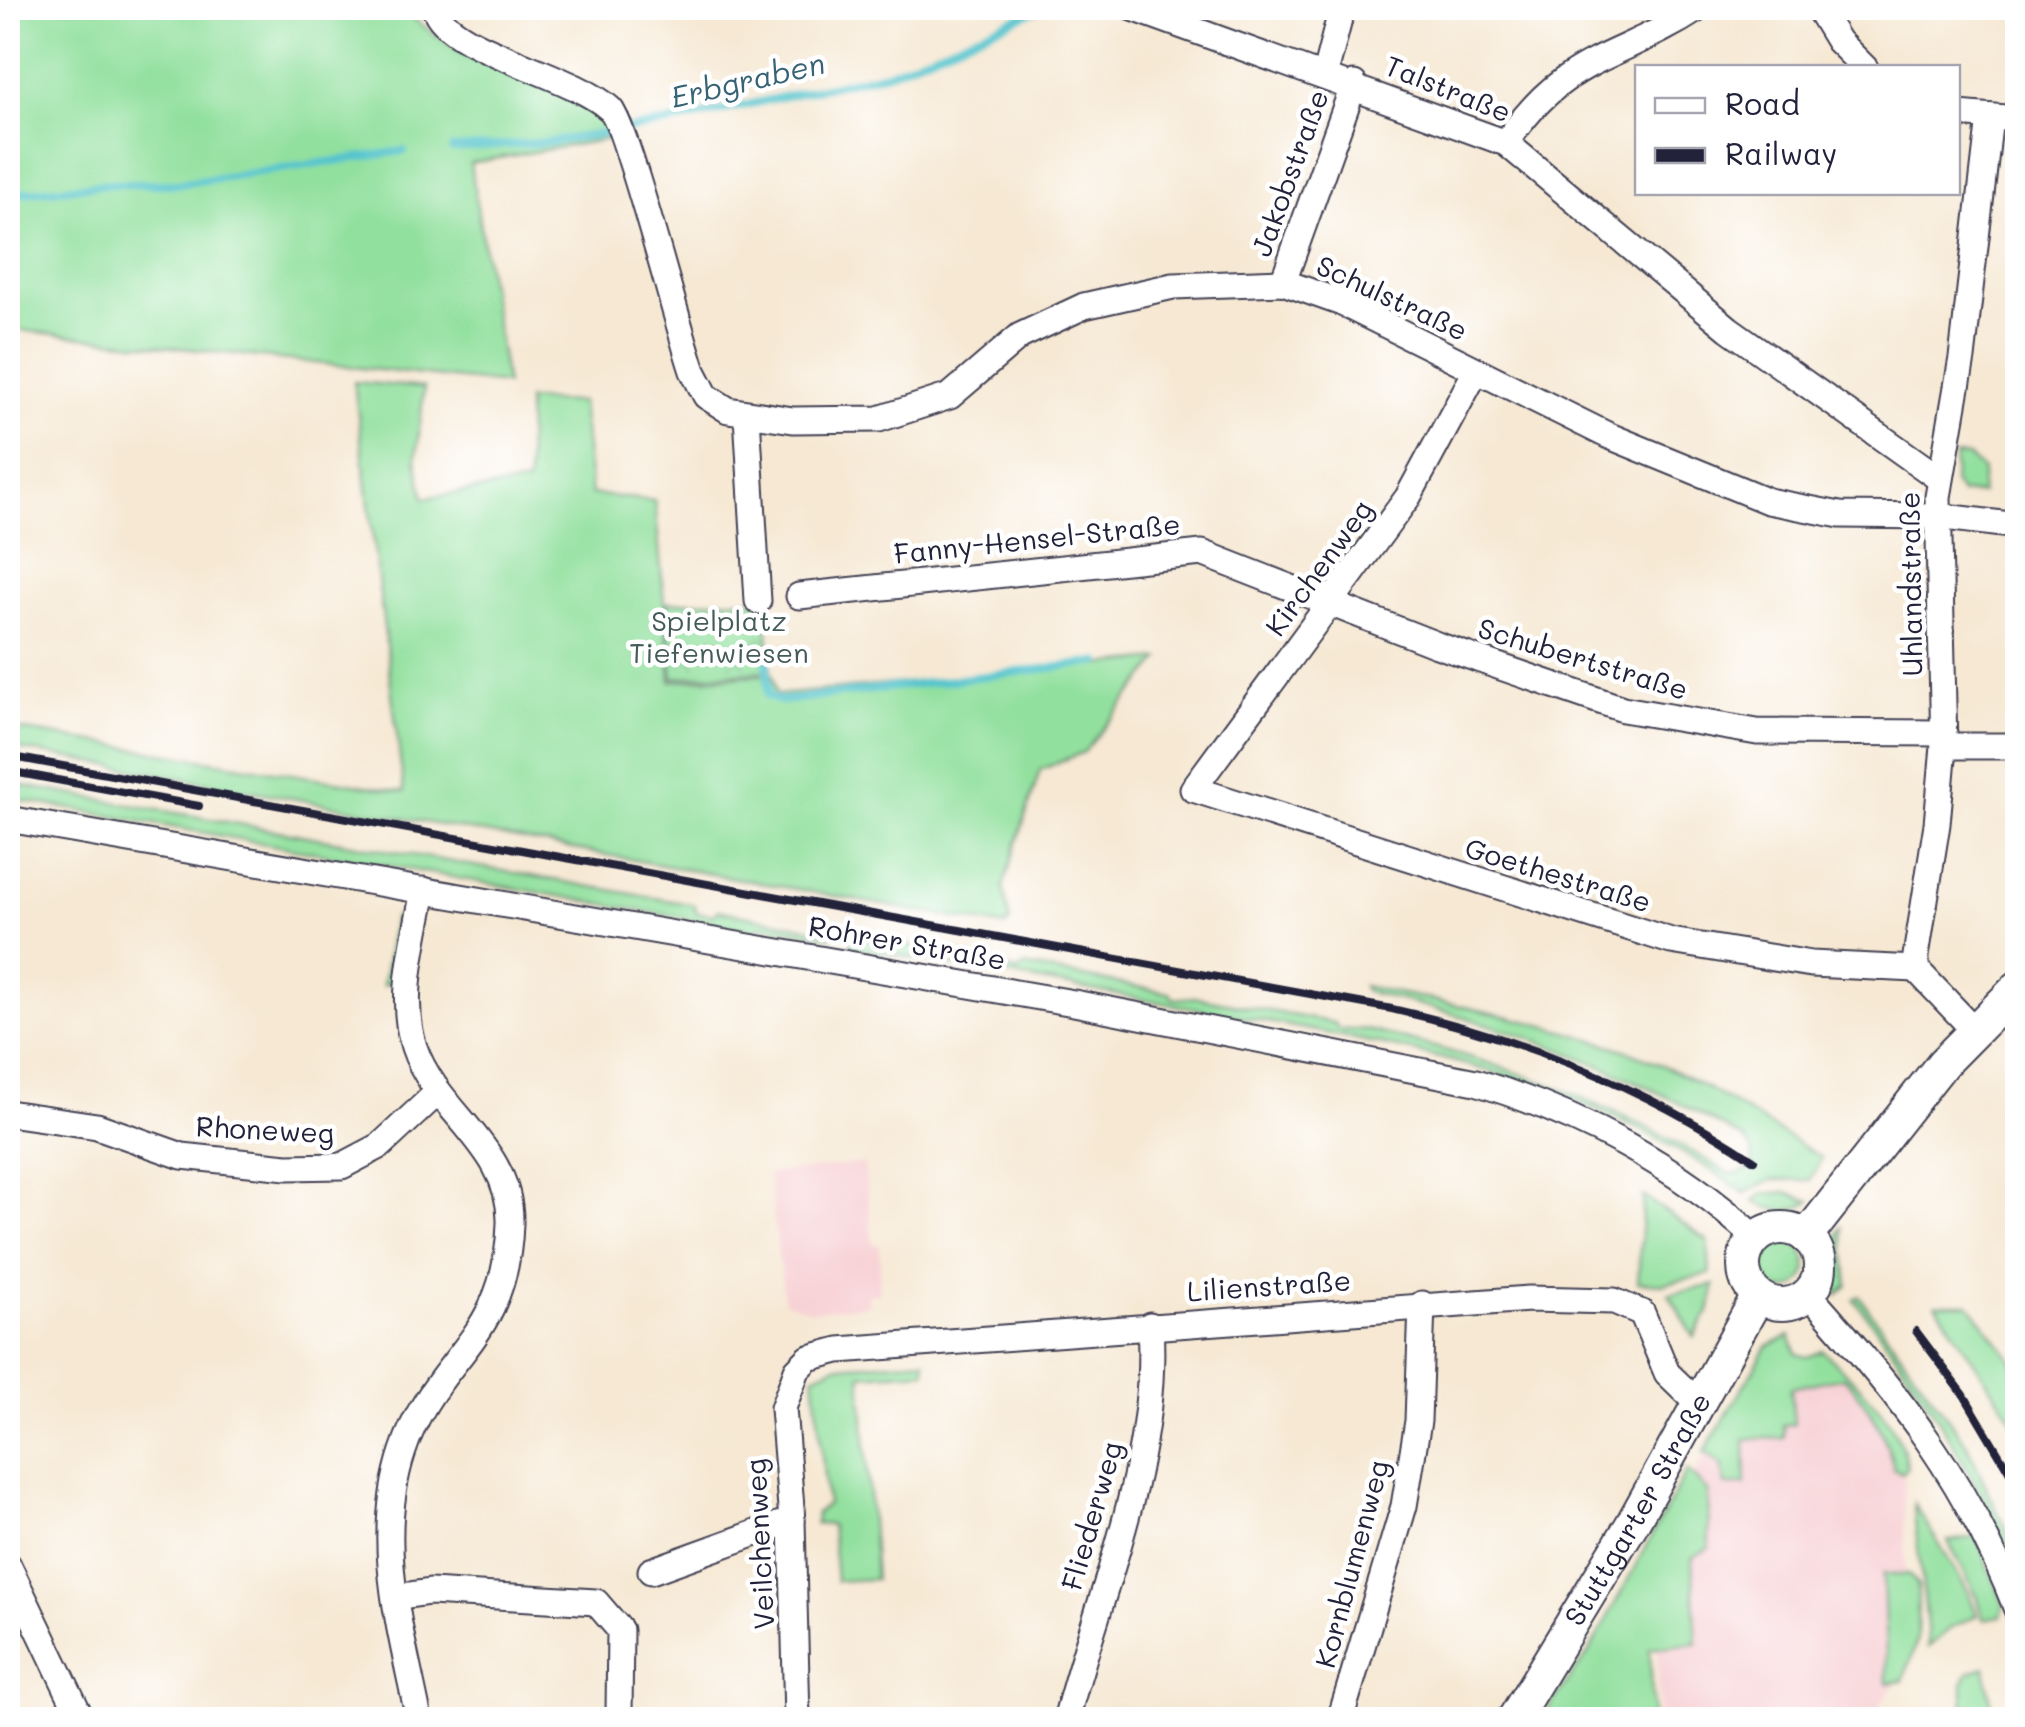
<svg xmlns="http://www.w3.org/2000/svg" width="2025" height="1727" font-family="Mali,sans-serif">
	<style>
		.built { fill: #f7cfd3 }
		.grass { fill: #92e09e; stroke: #5a816c; stroke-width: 2.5 }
		.park { fill: url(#park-crowns); stroke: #5a816c; stroke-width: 2.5 }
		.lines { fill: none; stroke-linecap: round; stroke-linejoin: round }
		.stream { stroke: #57c5cd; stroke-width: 8 }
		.minor-casing { stroke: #424052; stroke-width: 29 }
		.major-casing { stroke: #424052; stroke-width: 36 }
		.minor { stroke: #fff; stroke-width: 25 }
		.major { stroke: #fff; stroke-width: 32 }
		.rail { stroke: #22223b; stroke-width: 8 }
		.labels { text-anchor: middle; stroke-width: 9; stroke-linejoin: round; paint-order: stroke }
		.street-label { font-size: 28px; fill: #22223b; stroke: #fff }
		.park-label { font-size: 28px; fill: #445b59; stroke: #fff }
		.water-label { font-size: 30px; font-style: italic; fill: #376375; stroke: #fff }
	</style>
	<defs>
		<pattern id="park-crowns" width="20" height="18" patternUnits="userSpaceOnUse" patternTransform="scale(2.5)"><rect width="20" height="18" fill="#92e09e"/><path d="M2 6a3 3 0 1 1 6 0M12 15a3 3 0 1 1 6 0" fill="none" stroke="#7ec089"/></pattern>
	</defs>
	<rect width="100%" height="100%" fill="#fff"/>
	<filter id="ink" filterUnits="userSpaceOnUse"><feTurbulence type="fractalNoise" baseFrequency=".01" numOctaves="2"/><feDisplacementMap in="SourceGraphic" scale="20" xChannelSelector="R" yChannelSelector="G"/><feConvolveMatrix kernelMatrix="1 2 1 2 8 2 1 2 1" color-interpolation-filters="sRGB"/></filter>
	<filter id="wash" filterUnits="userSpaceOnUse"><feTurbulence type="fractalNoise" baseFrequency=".0048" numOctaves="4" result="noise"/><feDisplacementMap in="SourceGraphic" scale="40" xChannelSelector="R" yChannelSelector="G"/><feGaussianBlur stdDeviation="2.25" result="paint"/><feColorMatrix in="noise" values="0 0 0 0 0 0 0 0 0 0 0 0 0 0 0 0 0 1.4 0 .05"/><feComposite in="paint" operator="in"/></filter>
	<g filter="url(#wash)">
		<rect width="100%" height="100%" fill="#f6e8d3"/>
		<g class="built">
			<polygon points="864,1163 873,1243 880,1246 879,1293 868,1294 869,1305 811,1311 784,1301 768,1174"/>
			<polygon points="1794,1353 1802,1358 1824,1353 1890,1428 1904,1469 1907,1668 1870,1719 1659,1719 1656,1541 1759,1361"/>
		</g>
		<g class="grass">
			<polygon points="8,8 398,8 465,55 530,73 594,105 614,138 470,163 506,384 8,329"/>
			<polygon points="354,382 424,388 416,460 424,498 528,483 527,400 581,402 591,494 655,501 671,681 772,674 776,695 1160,659 1084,752 1040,770 1003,887 1010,922 1005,927 8,747 8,728 404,792"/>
			<polygon points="1955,456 1968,457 1983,470 1981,493 1961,494 1954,483"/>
			<polygon points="8,783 695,905 696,912 713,915 718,910 830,932 832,937 760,926 755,931 8,798"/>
			<polygon points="394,917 403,919 405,933 394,982 383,985"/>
			<path d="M853,936l145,26 4,6 16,3 7,-5 145,27 4,6 20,-2 141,26 3,6c11,2 19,-1 29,1 130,30 248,72 361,143l10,1 14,-6 1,-16 -8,-12c-120,-72 -243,-118 -379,-148l-3,-6c91,18 183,36 270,67 67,25 128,69 189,105l-12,22h-38l-27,13c-156,-113 -325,-143 -509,-177 -129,-24 -258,-46 -387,-69z"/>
			<path d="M1785,1192l25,9c-19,14 -37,12 -56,-1l10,-6z"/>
			<polygon points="1643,1196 1708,1241 1710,1274 1662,1284 1638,1282"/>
			<path d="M1842,1227l6,58 -10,10c-10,-22 -9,-47 4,-68z"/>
			<circle cx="1782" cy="1265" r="25"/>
			<polygon points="1715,1285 1709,1312 1694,1337 1669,1294"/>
			<path d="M1859,1296l107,147 51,111v18c-43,-102 -95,-185 -163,-273z"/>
			<polygon points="1936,1304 1969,1304 2013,1361 2017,1426"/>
			<path d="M1790,1336l7,18 10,3 16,-6c35,34 76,67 84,116l-4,6 -9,-4c-9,-38 -25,-63 -50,-92l-53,11 3,36 -11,1 1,13 -39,1 1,45 -21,2 -3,-22 -18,-12 63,-105z"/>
			<polygon points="925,1360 926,1371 861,1375 875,1579 836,1581 831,1525 815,1524 816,1513 827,1504 814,1376 835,1366"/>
			<polygon points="1687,1470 1708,1492 1709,1548 1692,1558 1697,1643 1650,1648 1653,1719 1541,1719 1589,1652"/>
			<path d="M1914,1504l54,87 9,24 -25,12 -24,20c-1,-50 -12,-94 -14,-143z"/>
			<polygon points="1977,1537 2004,1605 2001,1616 1983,1619 1978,1598 1948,1541"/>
			<polygon points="1883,1574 1908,1574 1918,1585 1917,1640 1903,1681 1887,1683"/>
			<polygon points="1985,1667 1994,1719 1964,1719 1963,1683 1969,1672"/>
		</g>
		<polygon class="park" points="746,599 766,604 771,671 673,678 667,603"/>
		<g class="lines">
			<g class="stream">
				<polyline points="452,149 550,142 668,123 887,73 1041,8"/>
				<polyline points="8,194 107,184 177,184 404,151"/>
				<polyline points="767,661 768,696 781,701 1099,662"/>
			</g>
		</g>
	</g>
	<g filter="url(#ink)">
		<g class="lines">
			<g class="minor-casing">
				<g id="minor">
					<path d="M435,8c11,41 136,65 175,101 16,14 69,222 83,262l13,25 22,14 65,10 86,-1 71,-23 70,-60 64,-30 89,-20 110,-4 59,21 265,132 161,66 72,14 97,1 81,10"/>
					<polyline points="1133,8 1506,143 1729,329 1940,479"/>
					<polyline points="1818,8 1838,41 1865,68"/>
					<polyline points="1325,74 1342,8"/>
					<polyline points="1958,114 2018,119"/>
					<path d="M1506,143c58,-89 114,-83 193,-135"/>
					<polyline points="1283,282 1354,84"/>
					<polyline points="1476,371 1408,497 1193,789 1671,941 1811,964 1916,969"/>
					<polyline points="747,415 758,601"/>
					<polyline points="799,596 1202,553 1437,645 1623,709 1757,732 1944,733"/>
					<polyline points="1944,746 2018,746"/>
					<path d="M8,819l1066,184 402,79c106,33 198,81 280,156"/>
					<polyline points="1974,1030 1916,969 1916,956 1937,824 1944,746 1938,497 1962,358 1990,117"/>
					<polyline points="8,1113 97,1126 182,1156 287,1167 342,1166 380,1146 438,1092"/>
					<path d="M1809,1294c92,103 158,186 209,318"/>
					<polyline points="8,1565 82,1720"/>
					<polyline points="651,1571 792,1520"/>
					<polyline points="395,1597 430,1592 596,1602 620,1630 619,1713"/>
					<path d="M419,1720c-18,-90 -46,-179 -16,-269 31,-94 104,-109 107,-228 2,-76 -74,-110 -96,-176 -16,-50 1,-106 10,-157"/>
					<polyline points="797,1720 792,1520 783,1408 797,1370 809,1358 839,1350 1529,1299 1614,1301 1642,1313 1667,1373 1698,1403"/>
					<path d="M1066,1720c34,-131 93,-258 84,-395"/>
					<polyline points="1340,1720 1404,1506 1418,1421 1422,1304"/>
				</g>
			</g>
			<g class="major-casing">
				<g id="major">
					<circle cx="1782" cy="1266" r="38"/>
					<polyline points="1806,1237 1943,1063 2018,987"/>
					<path id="s1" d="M1513,1720l119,-196 126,-228"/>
				</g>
			</g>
			<use href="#minor" class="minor"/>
			<use href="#major" class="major"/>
			<g class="rail">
				<path d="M8,756l1384,253c131,30 249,76 362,151"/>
				<polyline points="8,771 199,806"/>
				<polyline points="1916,1331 1964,1395 2018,1486"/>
			</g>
		</g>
	</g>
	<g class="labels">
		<g class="street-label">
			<text transform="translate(1448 89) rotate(22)" y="10">Talstraße</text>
			<text transform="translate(1290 173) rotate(-70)" y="10">Jakobstraße</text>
			<text transform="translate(1392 298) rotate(25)" y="10">Schulstraße</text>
			<text transform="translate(1037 539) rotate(-6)" y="10">Fanny-Hensel-Straße</text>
			<text transform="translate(1319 568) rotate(-54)" y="10">Kirchenweg</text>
			<text transform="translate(1911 584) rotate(-91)" y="10">Uhlandstraße</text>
			<text transform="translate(1583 659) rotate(17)" y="10">Schubertstraße</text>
			<text transform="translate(1558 875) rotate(17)" y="10">Goethestraße</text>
			<text transform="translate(907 943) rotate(10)" y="10">Rohrer Straße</text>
			<text transform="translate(265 1130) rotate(3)" y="10">Rhoneweg</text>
			<text transform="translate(1269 1286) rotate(-4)" y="10">Lilienstraße</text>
			<text dy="10" stroke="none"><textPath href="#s1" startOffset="245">Stuttgarter Straße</textPath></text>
			<text transform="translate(1092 1516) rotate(-74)" y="10">Fliederweg</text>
			<text transform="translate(760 1544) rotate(-93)" y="10">Veilchenweg</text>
			<text transform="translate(1352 1564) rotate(-75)" y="10">Kornblumenweg</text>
		</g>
		<g class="park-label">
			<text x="719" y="631">Spielplatz<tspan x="719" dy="32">Tiefenwiesen</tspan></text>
		</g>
		<g class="water-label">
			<text transform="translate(748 81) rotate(-13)" y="10">Erbgraben</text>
		</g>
	</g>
	<rect width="2025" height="1727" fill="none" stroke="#fff" stroke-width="40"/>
	<rect x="1635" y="65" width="325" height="130" fill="#ffffff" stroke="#a7a7b1" stroke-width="2.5"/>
	<rect x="1655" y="98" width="50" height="15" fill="#ffffff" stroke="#a7a7b1" stroke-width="2.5"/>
	<text x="1725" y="115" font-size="30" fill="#22223b">Road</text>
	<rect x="1655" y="148" width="50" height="15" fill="#22223b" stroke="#a7a7b1" stroke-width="2.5"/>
	<text x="1725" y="165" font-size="30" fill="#22223b">Railway</text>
</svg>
